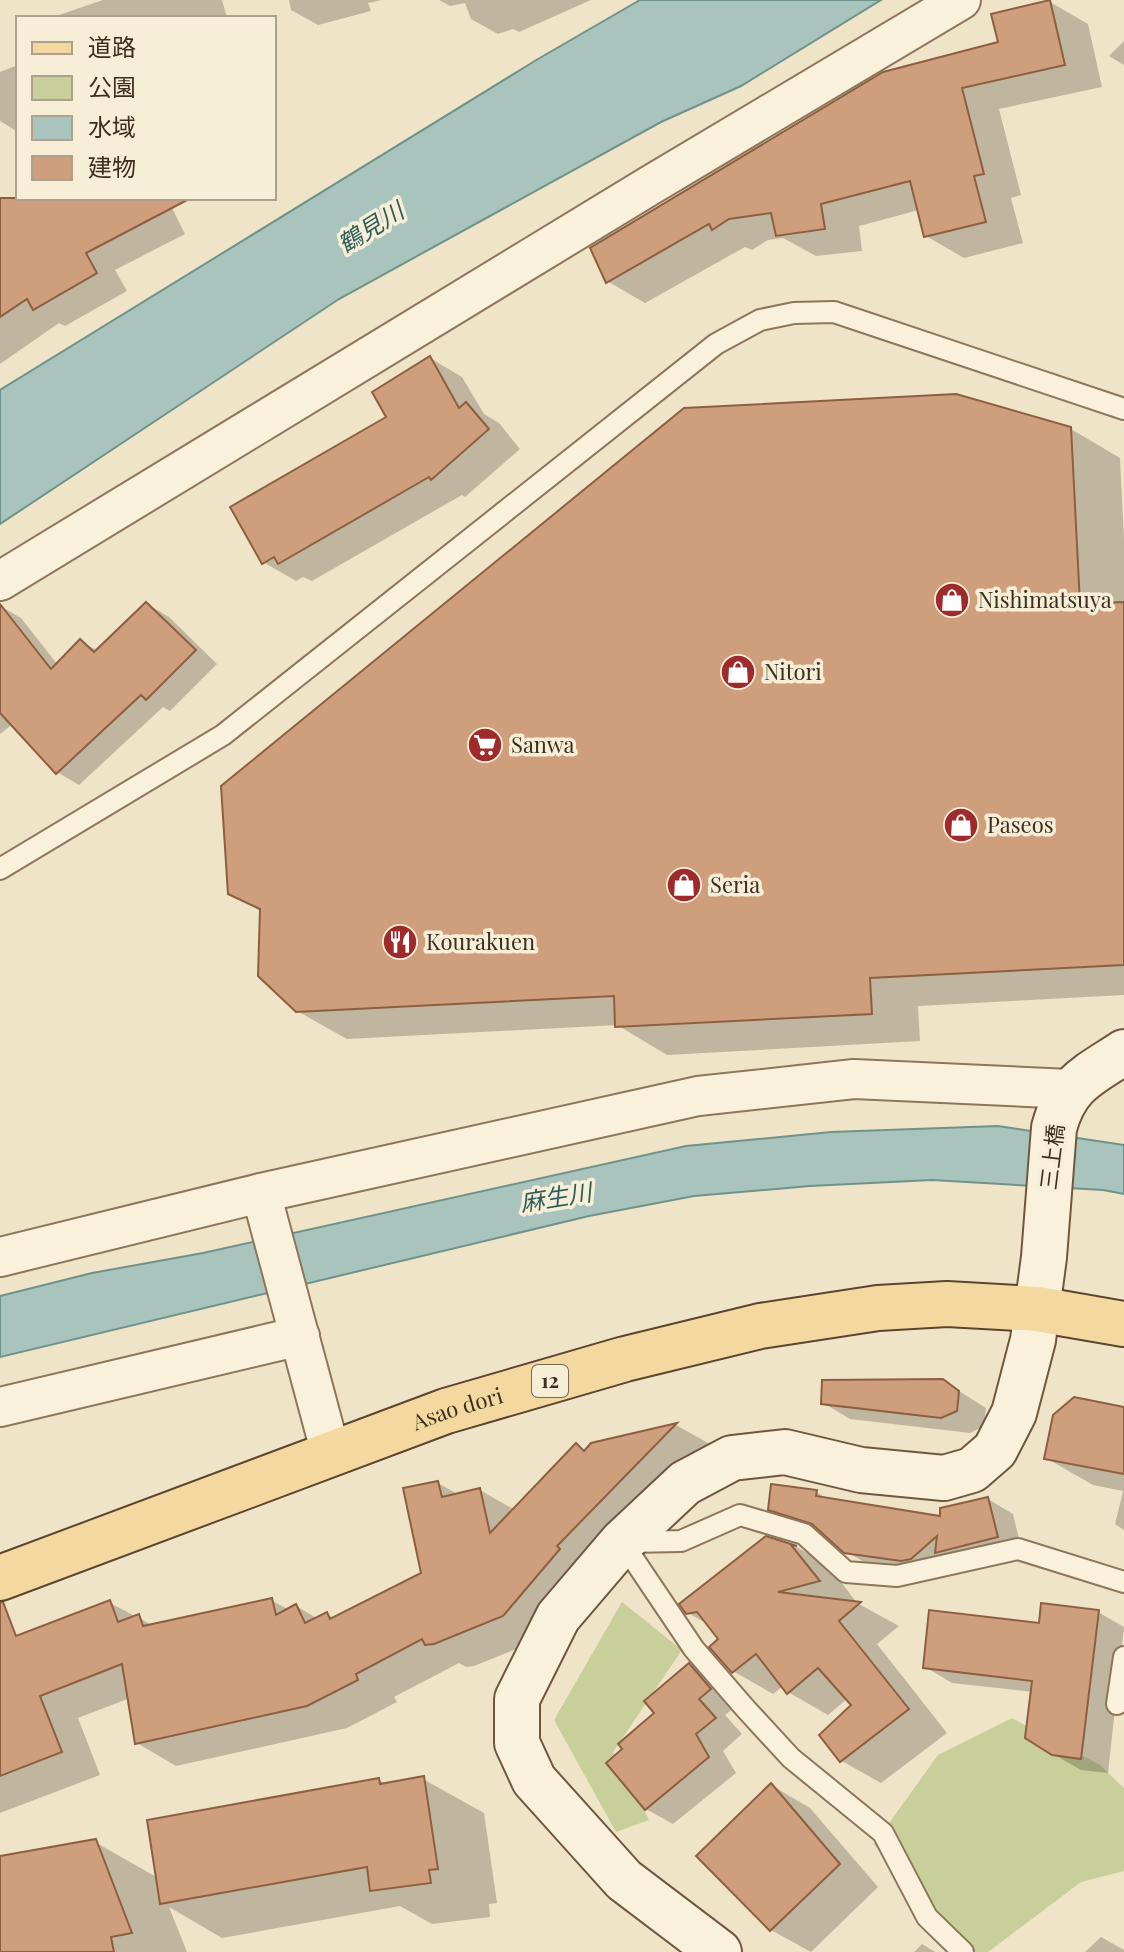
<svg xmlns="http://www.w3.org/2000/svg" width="1124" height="1952" font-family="'Playfair Display','Noto Sans JP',serif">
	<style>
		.green { fill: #c9cf9b }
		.water { fill: #a9c4bc; stroke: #6f938a; stroke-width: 2 }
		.shadow { fill: #0003 }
		.building { fill: #cf9f7d; stroke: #8d5f41; stroke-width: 2 }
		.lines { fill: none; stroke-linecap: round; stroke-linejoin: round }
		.lane-casing { stroke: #8d765c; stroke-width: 24 }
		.street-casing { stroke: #8d765c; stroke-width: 42 }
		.secondary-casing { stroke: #6f573f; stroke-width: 48 }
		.primary-casing { stroke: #5b4430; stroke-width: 48 }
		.lane { stroke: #faf1dc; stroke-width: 20 }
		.street { stroke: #faf1dc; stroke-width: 38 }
		.secondary { stroke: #faf1dc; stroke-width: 44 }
		.primary { stroke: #f3d9a0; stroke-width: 44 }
		.labels { text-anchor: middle; stroke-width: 7; stroke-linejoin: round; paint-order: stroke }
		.shield { fill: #f7eed8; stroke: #756857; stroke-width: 2 }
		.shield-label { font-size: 20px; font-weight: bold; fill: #3d2e20 }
		.poi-label { font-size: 22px; fill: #3d2e20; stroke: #f7eed8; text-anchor: start }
		.street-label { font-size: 22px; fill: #3d2e20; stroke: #f7eed8 }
		.water-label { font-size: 24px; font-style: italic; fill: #2f5d5a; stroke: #f7eed8 }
	</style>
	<rect width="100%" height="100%" fill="#f0e4c8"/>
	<g class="green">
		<polygon points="622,1602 682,1650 613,1752 649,1820 616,1832 554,1720"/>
		<polygon points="1012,1718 1100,1765 1124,1788 1124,1871 1081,1882 988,1952 953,1952 874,1844 938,1755"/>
	</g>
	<g class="water">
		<polygon points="640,0 881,0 741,86 661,122 339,299 0,524 0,390 538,59"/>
		<polygon points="998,1126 1124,1145 1124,1194 1103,1190 932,1180 810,1186 694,1196 589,1216 0,1357 0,1296 92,1273 203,1253 686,1146 831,1132"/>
	</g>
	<g class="shadow">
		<polygon points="103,0 222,0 227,18 50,18"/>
		<polygon points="289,0 382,0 368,3 371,11 318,25 291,10"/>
		<polygon points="439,0 591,0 519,32 513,29 498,34 471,19 465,3 450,6"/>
		<polygon points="1050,2 1088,24 1102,87 999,109 1021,195 1011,198 1023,243 964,258 926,236 919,210 859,226 862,251 816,256 783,238 768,240 752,250 745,247 645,303 607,281 1000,44"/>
		<polygon points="1124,41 1124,65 1109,56"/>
		<polygon points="18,65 18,132 0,121 0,72"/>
		<polygon points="18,197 167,198 185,234 115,270 127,291 65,326 59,323 0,364 0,206"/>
		<polygon points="430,358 462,377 484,414 499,423 520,449 465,497 462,495 312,581 303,577 296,581 263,562 389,418"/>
		<polygon points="1071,429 1120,458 1124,539 1124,995 918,1006 920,1041 667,1055 617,1025 347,1039 297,1011 262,912 229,893"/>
		<polygon points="147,604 169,617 217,664 170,711 163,707 79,785 57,772 13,724 0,734 0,606 21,618 58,665 80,641 98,651"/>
		<polygon points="943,1381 986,1408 984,1426 970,1433 850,1419 823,1403"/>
		<polygon points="1124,1412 1124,1530 1115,1524 1123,1491 1093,1485 1046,1458"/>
		<polygon points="676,1425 715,1447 543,1638 474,1666 466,1667 459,1663 394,1697 397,1702 347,1728 176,1766 137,1743 130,1698 78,1718 100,1775 0,1813 0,1644 110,1603 154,1626 271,1600 289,1610 296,1606 318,1619 327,1614 335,1619 424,1574 438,1483 459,1495 480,1490 515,1510 577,1446 586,1451 592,1445"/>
		<polygon points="816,1492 832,1501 941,1518 988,1499 1013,1514 1022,1551 936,1573 871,1566 845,1551 825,1533 796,1523 770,1509"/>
		<polygon points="766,1538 797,1547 829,1566 857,1603 899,1626 877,1644 947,1733 881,1783 842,1761 854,1705 848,1698 828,1715 788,1692 783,1686 773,1694 733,1671 721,1639 711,1626 688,1613"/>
		<polygon points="1098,1612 1124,1627 1108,1773 1081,1770 1053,1754 1033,1692 952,1683 925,1667 1041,1625"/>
		<polygon points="689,1666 717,1682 738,1705 725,1715 742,1734 723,1751 736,1773 673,1824 646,1809 657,1713"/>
		<polygon points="423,1779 484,1813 497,1903 489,1904 490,1917 432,1924 400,1906 222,1938 169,1907 187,1952 0,1952 0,1858 95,1842 158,1878 379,1780 388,1785"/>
		<polygon points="771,1785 810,1808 878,1887 811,1952 771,1930 699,1856"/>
		<polygon points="1101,1937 1124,1950 1124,1952 1085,1952"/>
		<polygon points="922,1944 935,1952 914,1952"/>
	</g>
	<g class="building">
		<polygon points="1050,0 1065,65 962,88 984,174 974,176 986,222 924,237 910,181 821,204 825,229 776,236 771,213 729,219 712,230 709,224 606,283 590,248 883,72 998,42 991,14"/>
		<polygon points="0,198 191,198 86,253 97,273 33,310 27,299 0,317"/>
		<polygon points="430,356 459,408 466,402 489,429 431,480 429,477 278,564 274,557 262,564 230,507 386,417 372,392"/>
		<polygon points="956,394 1071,427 1080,604 1124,602 1124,965 870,978 872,1014 615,1027 614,996 296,1012 258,976 260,909 228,894 221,786 684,408"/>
		<polygon points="146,602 196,650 146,700 141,695 56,774 0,713 0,604 51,669 80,639 94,652"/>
		<polygon points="943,1379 959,1391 957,1411 941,1418 821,1404 822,1380"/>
		<polygon points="1074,1397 1124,1407 1124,1474 1044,1459 1053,1415"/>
		<polygon points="677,1423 557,1546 560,1549 503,1616 434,1644 425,1645 422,1639 356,1674 358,1680 307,1706 135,1744 122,1664 40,1696 62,1752 0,1776 0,1602 3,1602 16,1636 110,1600 118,1622 139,1614 143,1626 272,1598 276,1615 296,1604 305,1623 327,1612 330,1619 421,1573 403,1488 438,1481 442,1497 480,1488 490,1533 576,1443 584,1451 591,1443"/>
		<polygon points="771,1484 817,1490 816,1496 940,1516 940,1508 988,1497 998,1537 935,1553 937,1536 911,1559 901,1561 844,1553 812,1524 768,1510"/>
		<polygon points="766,1536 797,1546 791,1545 820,1581 778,1592 861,1602 839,1621 909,1709 840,1762 819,1735 851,1705 818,1668 787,1694 756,1654 732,1673 709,1647 718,1639 697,1612 686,1614 679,1604"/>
		<polygon points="1041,1603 1099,1610 1081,1759 1052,1755 1025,1738 1032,1681 923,1668 929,1610 1039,1623"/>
		<polygon points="689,1663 711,1689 699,1699 716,1718 696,1734 709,1757 645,1810 606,1763 622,1749 618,1744 654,1713 644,1701"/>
		<polygon points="424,1776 438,1869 429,1870 431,1883 370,1891 367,1867 160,1904 147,1820 379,1778 380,1784"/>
		<polygon points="771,1783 840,1864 770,1931 696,1856"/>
		<polygon points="96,1839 132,1933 111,1937 114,1952 0,1952 0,1856"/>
	</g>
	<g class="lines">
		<g class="lane-casing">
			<g id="lane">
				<polyline points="0,869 223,735 716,344 760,320 794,313 834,312 1124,409"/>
				<polyline points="622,1542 694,1649 745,1708 791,1758 883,1833 927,1917 963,1952"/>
				<polyline points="627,1542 681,1541 740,1515 804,1534 846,1572 897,1576 1018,1549 1124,1582"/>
				<polyline points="1117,1704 1124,1657"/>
			</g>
		</g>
		<g class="street-casing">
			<g id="street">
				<polyline points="0,581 649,186 961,0"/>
				<polyline points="261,1193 331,1454"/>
				<polyline points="0,1257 261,1193 698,1096 854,1079 1070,1089"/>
				<polyline points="0,1407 300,1336"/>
			</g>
		</g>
		<g class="secondary-casing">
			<path id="secondary" d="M719,1952l-95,-72 -90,-100 -17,-37v-44l41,-82 64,-75 63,-59 47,-25 53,-6 76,18 83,8 28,-8 23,-20 19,-37 19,-73 11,-83 10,-129c12,-45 34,-52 70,-76"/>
		</g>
		<g class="primary-casing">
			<g id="primary">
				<path id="s1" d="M0,1578l446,-167 179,-52 135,-33 118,-18 69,-4 90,5 87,15"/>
			</g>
		</g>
		<use href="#lane" class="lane"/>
		<use href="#street" class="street"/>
		<use href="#secondary" class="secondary"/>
		<use href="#primary" class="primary"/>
	</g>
	<defs>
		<g id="shop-disc" transform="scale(1.8)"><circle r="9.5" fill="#9e2a2b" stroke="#f7eed8"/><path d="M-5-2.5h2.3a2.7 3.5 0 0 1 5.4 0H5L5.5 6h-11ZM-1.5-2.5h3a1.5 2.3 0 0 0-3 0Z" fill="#fff"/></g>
		<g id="supermarket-disc" transform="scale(1.8)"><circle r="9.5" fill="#9e2a2b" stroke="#f7eed8"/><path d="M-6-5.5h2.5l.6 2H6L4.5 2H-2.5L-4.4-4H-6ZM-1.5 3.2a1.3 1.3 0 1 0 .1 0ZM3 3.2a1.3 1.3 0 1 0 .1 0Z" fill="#fff"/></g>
		<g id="restaurant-disc" transform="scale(1.8)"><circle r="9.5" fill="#9e2a2b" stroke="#f7eed8"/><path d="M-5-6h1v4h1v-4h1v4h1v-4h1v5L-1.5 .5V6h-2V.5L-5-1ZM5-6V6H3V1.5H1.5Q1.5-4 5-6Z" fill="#fff"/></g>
	</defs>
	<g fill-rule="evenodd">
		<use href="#shop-disc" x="952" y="600"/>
		<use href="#shop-disc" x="738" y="672"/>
		<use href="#supermarket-disc" x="485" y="745"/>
		<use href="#shop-disc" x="961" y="825"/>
		<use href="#shop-disc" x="684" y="885"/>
		<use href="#restaurant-disc" x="400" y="942"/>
	</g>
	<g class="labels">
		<rect class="shield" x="532" y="1365" width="36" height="32" rx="6"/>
		<g class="shield-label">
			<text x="550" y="1388">12</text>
		</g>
		<g class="poi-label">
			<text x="978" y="608">Nishimatsuya</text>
			<text x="764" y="680">Nitori</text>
			<text x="511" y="753">Sanwa</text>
			<text x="987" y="833">Paseos</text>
			<text x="710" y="893">Seria</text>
			<text x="426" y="950">Kourakuen</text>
		</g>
		<g class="street-label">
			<text transform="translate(1052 1157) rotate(-83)" y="8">三上橋</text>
			<text dy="8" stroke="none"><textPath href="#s1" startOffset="488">Asao dori</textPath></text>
		</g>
		<g class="water-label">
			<text transform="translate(371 228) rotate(-32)" y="8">鶴見川</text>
			<text transform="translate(556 1198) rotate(-9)" y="8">麻生川</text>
		</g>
	</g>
	<rect x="16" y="16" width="260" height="184" fill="#f7eed8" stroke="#ada18e" stroke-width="2"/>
	<rect x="32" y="42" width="40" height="12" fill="#f3d9a0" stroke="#ada18e" stroke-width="2"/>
	<text x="88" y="56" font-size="24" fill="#3d2e20">道路</text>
	<rect x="32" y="76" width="40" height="24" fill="#c9cf9b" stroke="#ada18e" stroke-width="2"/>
	<text x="88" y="96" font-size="24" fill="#3d2e20">公園</text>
	<rect x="32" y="116" width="40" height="24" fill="#a9c4bc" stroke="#ada18e" stroke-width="2"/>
	<text x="88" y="136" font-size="24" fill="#3d2e20">水域</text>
	<rect x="32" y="156" width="40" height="24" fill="#cf9f7d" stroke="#ada18e" stroke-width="2"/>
	<text x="88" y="176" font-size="24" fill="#3d2e20">建物</text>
</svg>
